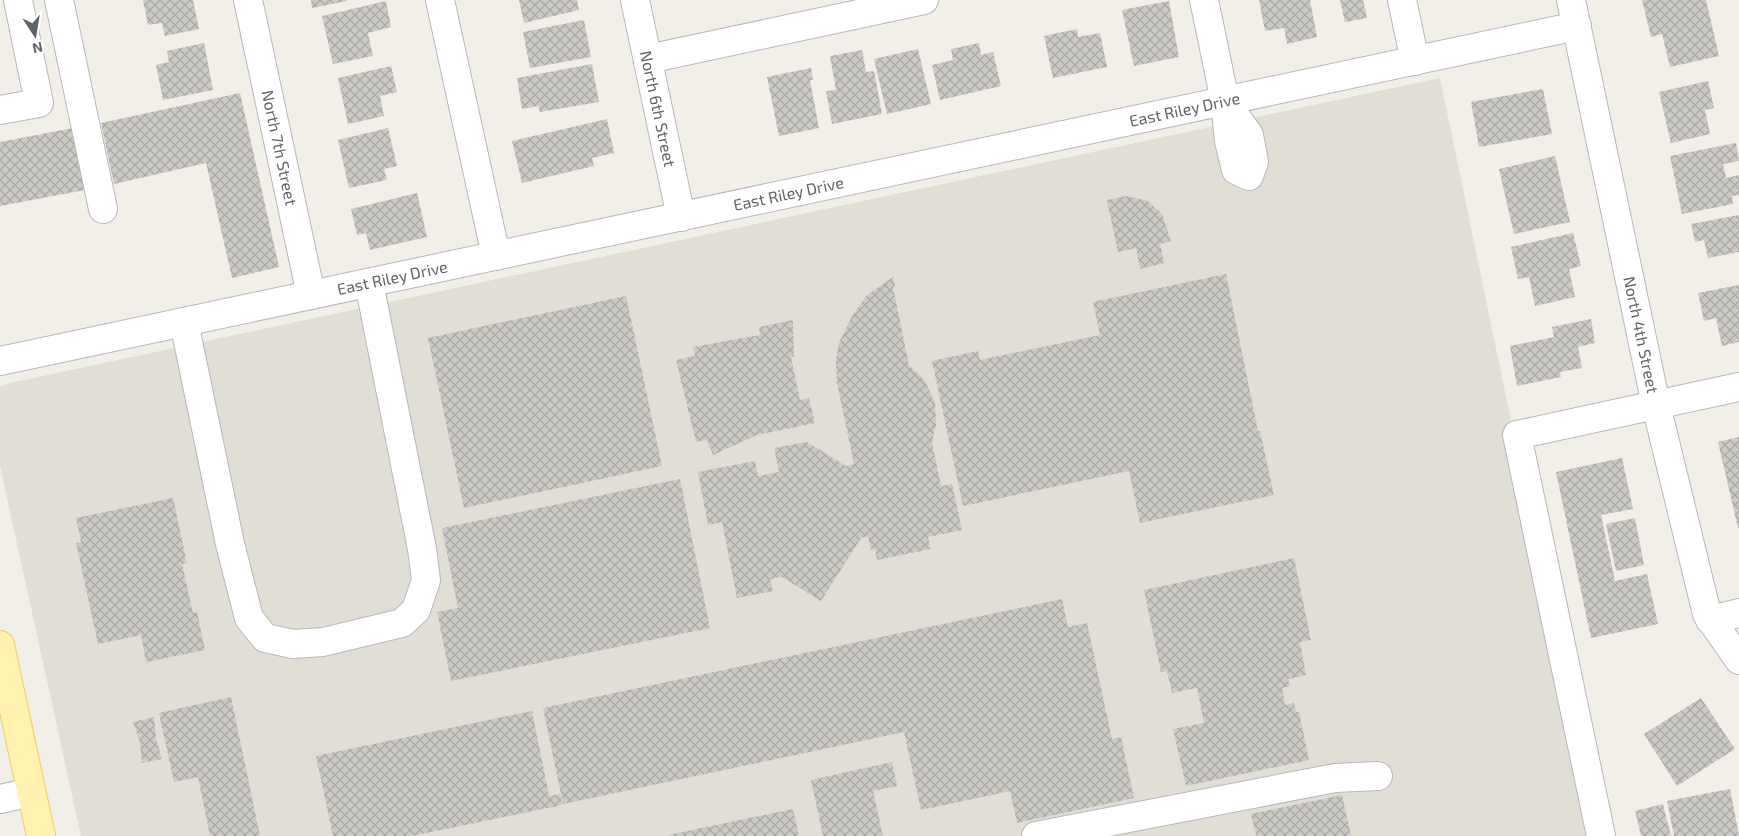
<svg xmlns="http://www.w3.org/2000/svg" width="1739" height="836" font-family="'Exo 2',sans-serif">
	<style>
		.education { fill: #e1ded6 }
		.building { fill: url(#building-cross-hatch) }
		.lines { fill: none; stroke-linecap: round; stroke-linejoin: round }
		.minor-casing { stroke: #b5b8bc; stroke-width: 30 }
		.major-casing { stroke: #f2c960; stroke-width: 30 }
		.minor { stroke: #fff; stroke-width: 28 }
		.major { stroke: #fff2af; stroke-width: 28 }
		.labels { text-anchor: middle; stroke-width: 4; stroke-linejoin: round; paint-order: stroke }
		.street-label { font-size: 16px; fill: #5f6368; stroke: #fff }
	</style>
	<defs>
		<pattern id="building-cross-hatch" width="8" height="8" patternUnits="userSpaceOnUse" patternTransform="scale(1.25)"><rect width="8" height="8" fill="#cccac5"/><path d="M0 0l8 8M0 8l8-8" fill="none" stroke="#a9a8a4"/></pattern>
	</defs>
	<rect width="100%" height="100%" fill="#f1efe8"/>
	<polygon class="education" points="1440,78 1597,836 81,836 0,466 0,387 10,383"/>
	<g class="building">
		<polygon points="143,0 193,0 199,29 165,36 162,23 148,25"/>
		<polygon points="311,0 347,0 347,1 312,8"/>
		<polygon points="519,0 577,0 579,10 524,23"/>
		<polygon points="1259,0 1310,0 1317,37 1287,44 1284,28 1265,31"/>
		<polygon points="1340,0 1363,0 1367,18 1345,22"/>
		<polygon points="1642,0 1706,0 1719,56 1670,67 1662,34 1651,37"/>
		<polygon points="386,1 391,27 368,33 373,56 333,64 322,16"/>
		<polygon points="1169,1 1179,57 1134,66 1122,10"/>
		<polygon points="584,20 591,57 530,68 523,32"/>
		<polygon points="1077,29 1078,37 1100,33 1107,67 1053,78 1044,36"/>
		<polygon points="204,43 213,90 163,100 156,65 169,62 167,51"/>
		<polygon points="979,43 981,55 993,52 1001,86 940,100 932,65 953,60 951,49"/>
		<polygon points="918,49 931,104 887,114 874,59"/>
		<polygon points="862,50 866,72 874,71 882,114 832,124 826,91 836,90 830,56"/>
		<polygon points="592,64 599,102 540,112 538,106 522,109 517,78"/>
		<polygon points="391,66 397,92 380,96 384,116 348,124 338,78"/>
		<polygon points="811,68 813,80 810,80 819,128 779,136 767,77"/>
		<polygon points="1708,81 1714,108 1705,110 1710,134 1671,143 1659,92"/>
		<polygon points="1543,89 1552,134 1479,147 1471,102"/>
		<polygon points="240,93 279,267 232,278 206,163 114,184 101,123"/>
		<polygon points="607,119 614,153 592,158 594,166 522,183 512,141"/>
		<polygon points="73,128 85,190 0,206 0,142"/>
		<polygon points="388,128 397,166 384,169 387,180 349,188 338,140"/>
		<polygon points="1736,143 1739,161 1723,164 1726,178 1739,175 1739,195 1732,196 1733,204 1682,214 1670,156"/>
		<polygon points="1555,156 1570,222 1514,234 1499,169"/>
		<polygon points="417,193 427,237 370,250 366,233 357,235 351,209"/>
		<polygon points="1126,196 1148,201 1162,214 1171,241 1160,244 1164,263 1140,269 1136,248 1118,252 1107,200"/>
		<polygon points="1739,215 1739,252 1708,258 1704,240 1695,242 1691,224"/>
		<polygon points="1573,233 1581,266 1569,269 1575,297 1535,306 1529,277 1518,279 1511,247"/>
		<polygon points="1226,274 1258,431 1260,431 1274,495 1140,523 1129,471 963,506 932,361 978,351 980,360 1100,335 1093,302"/>
		<polygon points="893,277 895,286 893,287 909,365 925,381 935,403 936,425 932,442 941,486 952,484 962,530 928,537 931,549 877,560 875,549 871,550 868,536 861,538 821,601 782,577 770,579 773,591 737,598 722,522 708,525 698,472 755,461 758,476 779,472 774,448 807,442 846,466 854,464 837,383 836,360 839,343 852,316 867,295"/>
		<polygon points="1739,285 1739,342 1722,346 1716,318 1704,321 1698,293"/>
		<polygon points="626,296 662,466 464,508 428,338"/>
		<polygon points="1591,319 1595,343 1578,347 1582,368 1560,372 1561,377 1517,386 1510,346 1554,337 1552,327"/>
		<polygon points="793,320 794,357 791,357 800,400 809,398 815,423 757,435 713,455 707,440 696,442 676,360 695,356 693,347 760,335 759,327"/>
		<polygon points="1739,437 1739,528 1738,528 1718,442"/>
		<polygon points="1622,458 1633,509 1601,515 1615,581 1647,574 1658,624 1591,638 1556,472"/>
		<polygon points="680,479 710,628 451,681 437,612 458,608 442,528"/>
		<polygon points="173,498 187,563 182,564 193,613 197,612 205,650 146,662 141,635 98,644 76,543 81,542 76,518"/>
		<polygon points="1635,518 1644,565 1616,571 1606,524"/>
		<polygon points="1294,558 1311,640 1300,642 1306,675 1288,679 1290,686 1282,688 1285,705 1294,703 1296,712 1299,712 1309,760 1186,786 1173,729 1204,723 1197,688 1172,693 1167,671 1161,672 1144,590"/>
		<polygon points="1062,599 1068,627 1087,623 1112,739 1121,737 1134,798 1017,823 1010,791 921,810 904,732 563,804 543,708"/>
		<polygon points="231,697 260,836 210,836 198,777 174,782 159,713"/>
		<polygon points="1701,698 1735,749 1677,786 1644,734"/>
		<polygon points="532,711 549,796 560,794 562,805 412,836 333,836 316,756"/>
		<polygon points="154,717 156,739 162,759 142,763 140,742 133,722"/>
		<polygon points="892,762 897,786 873,791 883,836 823,836 811,780"/>
		<polygon points="1730,789 1739,836 1674,836 1667,801"/>
		<polygon points="1342,795 1351,836 1256,836 1251,814"/>
		<polygon points="1663,804 1671,836 1641,836 1635,811"/>
		<polygon points="793,809 799,836 669,836 669,835"/>
	</g>
	<g class="lines">
		<g class="minor-casing">
			<g id="minor">
				<polyline points="59,0 103,209"/>
				<path id="s1" d="M248,0l63,295"/>
				<polyline points="440,0 496,256"/>
				<path id="s2" d="M635,0l46,217"/>
				<polyline points="1204,0 1225,101 1229,141 1236,170 1249,176 1254,162 1249,135 1225,101"/>
				<polyline points="1402,0 1415,61"/>
				<path id="s3" d="M1571,0l85,405 51,209 32,46"/>
				<polyline points="648,59 924,0"/>
				<polyline points="0,110 39,103 18,0"/>
				<polyline points="184,322 230,544 249,618 265,638 293,644 323,642 402,623 416,610 426,580 422,549 369,283"/>
				<path id="s4" d="M0,361l1577,-335"/>
				<polyline points="1710,620 1739,613"/>
				<polyline points="0,799 31,792"/>
				<polyline points="1036,836 1335,778 1378,776"/>
				<polyline points="1601,836 1517,435 1739,387"/>
			</g>
		</g>
		<g class="major-casing">
			<polyline id="major" points="0,645 41,836"/>
		</g>
		<use href="#minor" class="minor"/>
		<use href="#major" class="major"/>
	</g>
	<g class="labels">
		<g class="street-label">
			<text dy="6" stroke="none"><textPath href="#s2" startOffset="111">North 6th Street</textPath></text>
			<text dy="6" stroke="none"><textPath href="#s4" startOffset="1211">East Riley Drive</textPath></text>
			<text dy="6" stroke="none"><textPath href="#s1" startOffset="151">North 7th Street</textPath></text>
			<text dy="6" stroke="none"><textPath href="#s4" startOffset="806">East Riley Drive</textPath></text>
			<text dy="6" stroke="none"><textPath href="#s4" startOffset="401">East Riley Drive</textPath></text>
			<text dy="6" stroke="none"><textPath href="#s3" startOffset="342">North 4th Street</textPath></text>
		</g>
	</g>
	<g transform="translate(35 35) rotate(168)" stroke="#ffffff" stroke-width="4" paint-order="stroke">
	<path d="M0-4L9 19L0 12L-9 19Z" fill="#5f6368"/>
	<text y="-8" font-size="14" font-weight="bold" text-anchor="middle" fill="#5f6368">N</text>
	</g>
</svg>
